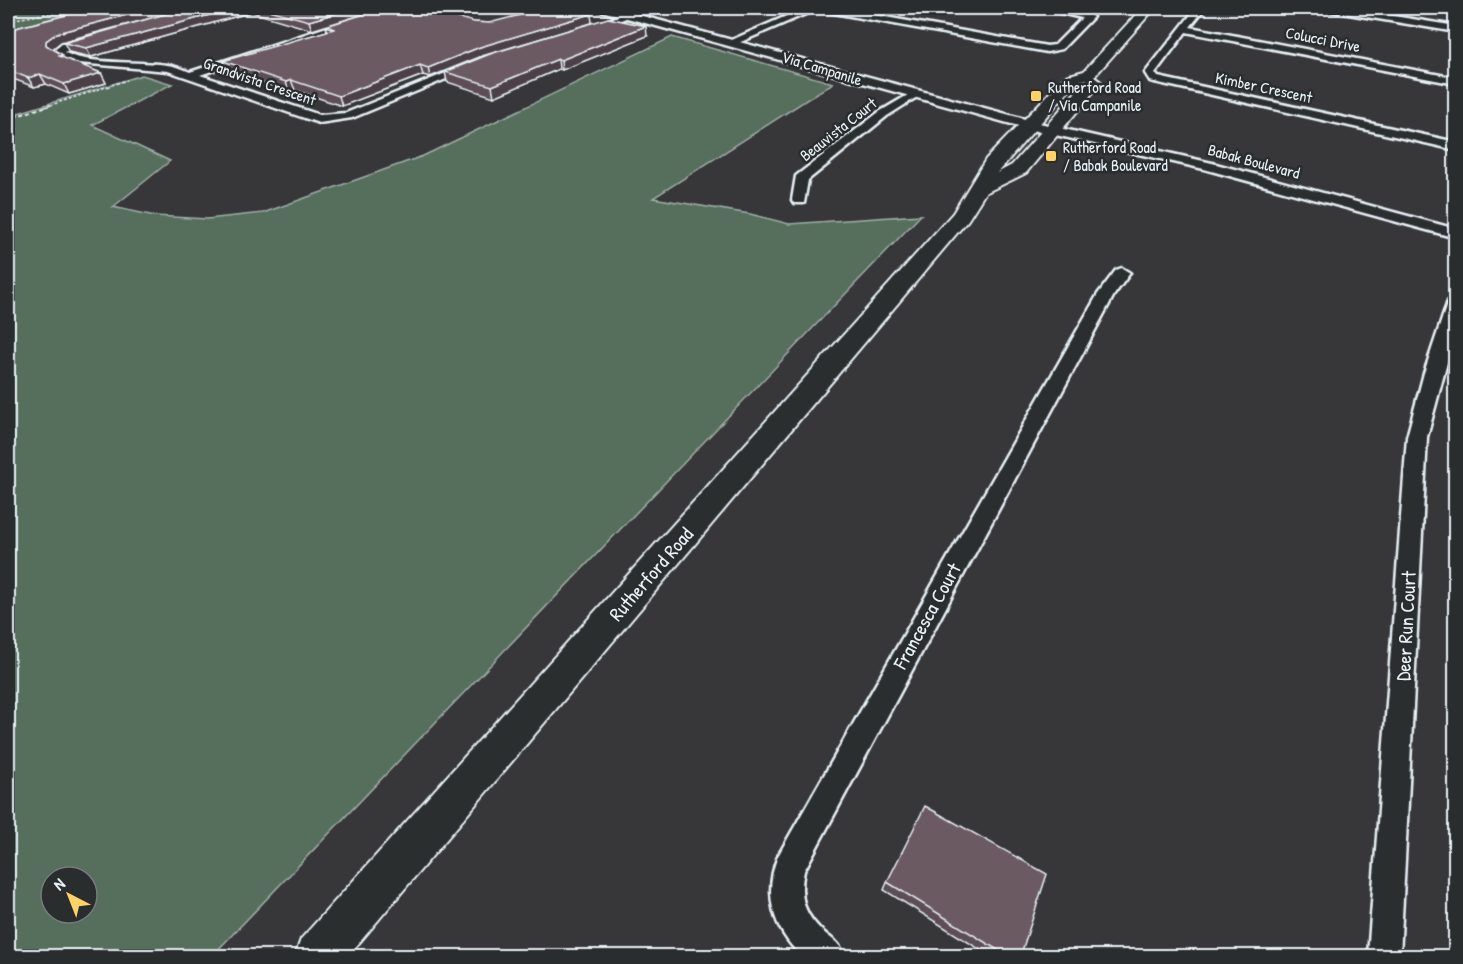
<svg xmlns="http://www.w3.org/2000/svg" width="1463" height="964" font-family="'Patrick Hand',sans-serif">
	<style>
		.green { fill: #566e5b; stroke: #9fb0aa; stroke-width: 1.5; fill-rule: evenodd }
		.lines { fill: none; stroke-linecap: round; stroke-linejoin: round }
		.minor-casing { stroke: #e8f1f8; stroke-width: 5 }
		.tertiary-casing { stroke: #e8f1f8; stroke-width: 5 }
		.secondary-casing { stroke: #e8f1f8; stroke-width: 4 }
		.path-far1 { stroke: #e8f1f8; stroke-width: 1.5; stroke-dasharray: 3 2; stroke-linecap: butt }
		.path { stroke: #e8f1f8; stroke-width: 2; stroke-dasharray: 4 3; stroke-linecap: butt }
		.minor { fill: #2a2d2e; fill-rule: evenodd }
		.tertiary { fill: #2a2d2e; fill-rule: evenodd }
		.secondary { fill: #2a2d2e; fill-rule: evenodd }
		.wall { fill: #5d4d54; stroke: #e8f1f8; stroke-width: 1.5 }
		.shaded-wall { fill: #4c3f45; stroke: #e8f1f8; stroke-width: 1.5 }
		.building { fill: #6c5a62; stroke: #e8f1f8; stroke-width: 1.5 }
		.poi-dot { fill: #ffd166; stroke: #2a2d2e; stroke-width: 2 }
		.labels { text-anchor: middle; stroke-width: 5; stroke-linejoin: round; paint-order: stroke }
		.far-street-label { font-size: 16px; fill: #e8f1f8; stroke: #2a2d2e }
		.far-poi-label { font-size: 16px; fill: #e8f1f8; stroke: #2a2d2e; text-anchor: start }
		.street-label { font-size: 20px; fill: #e8f1f8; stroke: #2a2d2e }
	</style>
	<rect width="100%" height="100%" fill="#373638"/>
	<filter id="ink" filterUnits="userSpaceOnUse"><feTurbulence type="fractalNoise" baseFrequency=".0167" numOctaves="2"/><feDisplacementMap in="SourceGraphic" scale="12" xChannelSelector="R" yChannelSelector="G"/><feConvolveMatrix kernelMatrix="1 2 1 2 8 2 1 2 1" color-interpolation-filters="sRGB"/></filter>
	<g filter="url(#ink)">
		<g class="green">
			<polygon points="8,8 90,8 8,30"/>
			<path d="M672,37l161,46 -180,115 97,16 39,10 132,-9 -709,741h-204v-840l134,-41 30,9 -80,41 78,36 -57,46 42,9 52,3 56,-6 160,-57zM51,877h36v36h-36z"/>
		</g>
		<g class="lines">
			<g class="minor-casing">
				<g id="minor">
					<path d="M385,8h13l-198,67 120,40 26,-2 120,-48 9,2 -123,51 -33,5 -151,-52 -100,-9 -16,-10 10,-8 29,-8 5,3 -2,2 -30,11c21,13 76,9 103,13 8,1 15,4 23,7z"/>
					<polygon points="640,8 652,8 592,31 584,29"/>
					<polygon points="805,8 835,8 1047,46 1055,45 1082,18 1047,10 1046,8 1081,10 1093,17 1062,49 1047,52 823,11 808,13 736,44 727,42"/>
					<polygon points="1196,8 1205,8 1190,27 1456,78 1456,84 1186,32 1155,73 1158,77 1456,142 1456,150 1150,81 1145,73"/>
					<polygon points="1325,8 1343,8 1456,26 1456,32 1330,11"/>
					<polygon points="913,92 919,95 917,97 887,116 808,180 804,203 794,203 792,200 796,176 879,112"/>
					<polygon points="1042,124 1212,163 1456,229 1456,238 1204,169 1038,131 1036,128"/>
					<path d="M1122,268l8,5 -16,22 -310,576c-6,28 1,46 23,64 9,7 14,10 17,21h-42c-29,-26 -39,-63 -24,-100l320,-562 18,-24z"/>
					<polygon points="1456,296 1456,329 1427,437 1400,956 1368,956 1407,437 1424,373 1448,301"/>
				</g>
			</g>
			<g class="tertiary-casing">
				<polygon id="tertiary" points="596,8 613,8 1047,125 1050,128 1042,133 1037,131 598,10"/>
			</g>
			<g class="secondary-casing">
				<path id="secondary" d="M1142,8h13l-61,69 7,5 -2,3 -73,88 -41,20 -17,27 -620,736h-53l6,-17 652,-726 33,-54 80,-83 18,-5zM1087,79l-75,86 -15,8 79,-91z"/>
			</g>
			<g class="path-far1">
				<polyline points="8,20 84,8"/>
				<polyline points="45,107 127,80"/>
			</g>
			<g class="path">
				<polyline points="8,111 18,115"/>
				<polyline points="8,119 50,105"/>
			</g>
			<use href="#minor" class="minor"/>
			<use href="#tertiary" class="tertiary"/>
			<use href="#secondary" class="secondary"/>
		</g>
		<g class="wall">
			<polygon points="94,8 383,8 312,30 252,12 91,57 69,52 64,43 143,20 61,42 52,49 65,59 101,73 106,83 69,94 46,84 34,87 11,78 8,79 8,30"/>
			<polygon points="474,22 489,23 592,23 647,36 562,70 559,69 494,97 447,82 445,72 578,27 482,56 430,77 423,75 342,106 295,90 289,92 227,70 223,61 327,31 326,26"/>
			<polygon points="887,882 1020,957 992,957 884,890"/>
		</g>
		<g class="shaded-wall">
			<polygon points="154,8 189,8 61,42 51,50 46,45 46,41 57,33"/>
			<polygon points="236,8 250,8 252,12 91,57 86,48"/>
			<polygon points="354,8 383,8 312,30 309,21"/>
			<polygon points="591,14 592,23 482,56 430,77 428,68 480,47"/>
			<polygon points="646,26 647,36 562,70 561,60"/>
			<polygon points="558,59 559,69 494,97 492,86"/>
			<polygon points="420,65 423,75 342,106 339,96"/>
			<polygon points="101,73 106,83 69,94 64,84"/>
			<polygon points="40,74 46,84 34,87 28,78"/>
			<polygon points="291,80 295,90 289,92 286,82"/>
		</g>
		<g class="building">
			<polygon points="94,8 154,8 57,33 46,41 46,45 63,55 59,56 101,73 64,84 40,74 28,78 8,70 8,30"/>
			<polygon points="186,8 236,8 86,48 64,43"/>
			<polygon points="261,8 354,8 309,21"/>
			<polygon points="384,8 422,8 474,22 489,23 547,8 561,8 591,14 480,47 428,68 420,65 339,96 291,80 286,82 223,61 334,29 326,26"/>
			<polygon points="608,18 646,26 561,60 558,59 492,86 445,72 490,54"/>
			<polygon points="925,806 1047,874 1020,957 1009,957 887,882"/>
		</g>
	</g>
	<g class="poi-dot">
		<rect x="1030" y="90" width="12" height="12" rx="3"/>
		<rect x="1045" y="150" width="12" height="12" rx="3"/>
	</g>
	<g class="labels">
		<g class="far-street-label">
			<text transform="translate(1323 39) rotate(11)" y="6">Colucci Drive</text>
			<text transform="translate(822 68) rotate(17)" y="6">Via Campanile</text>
			<text transform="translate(260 81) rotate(19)" y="6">Grandvista Crescent</text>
			<text transform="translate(1264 87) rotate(12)" y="6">Kimber Crescent</text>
			<text transform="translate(838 129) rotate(-38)" y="6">Beauvista Court</text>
			<text transform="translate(1254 161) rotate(15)" y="6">Babak Boulevard</text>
		</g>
		<g class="far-poi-label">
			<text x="1048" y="93">Rutherford Road<tspan x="1048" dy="18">/ Via Campanile</tspan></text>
			<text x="1063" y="153">Rutherford Road<tspan x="1063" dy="18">/ Babak Boulevard</tspan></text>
		</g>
		<g class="street-label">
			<text transform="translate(651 574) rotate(-49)" y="7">Rutherford Road</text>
			<text transform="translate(927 616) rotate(-61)" y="7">Francesca Court</text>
			<text transform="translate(1406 626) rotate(-87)" y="7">Deer Run Court</text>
		</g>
	</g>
	<rect width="1463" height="964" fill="none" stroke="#2a2d2e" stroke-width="30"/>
	<rect x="15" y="15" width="1433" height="934" fill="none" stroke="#e8f1f8" stroke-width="2" filter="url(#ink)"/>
	<g transform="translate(69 895) rotate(318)"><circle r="28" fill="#2a2d2e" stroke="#767b7f" stroke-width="1.5"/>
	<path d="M0-4.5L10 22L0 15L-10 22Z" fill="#ffd166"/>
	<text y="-9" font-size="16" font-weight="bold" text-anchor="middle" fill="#e8f1f8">N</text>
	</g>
</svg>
